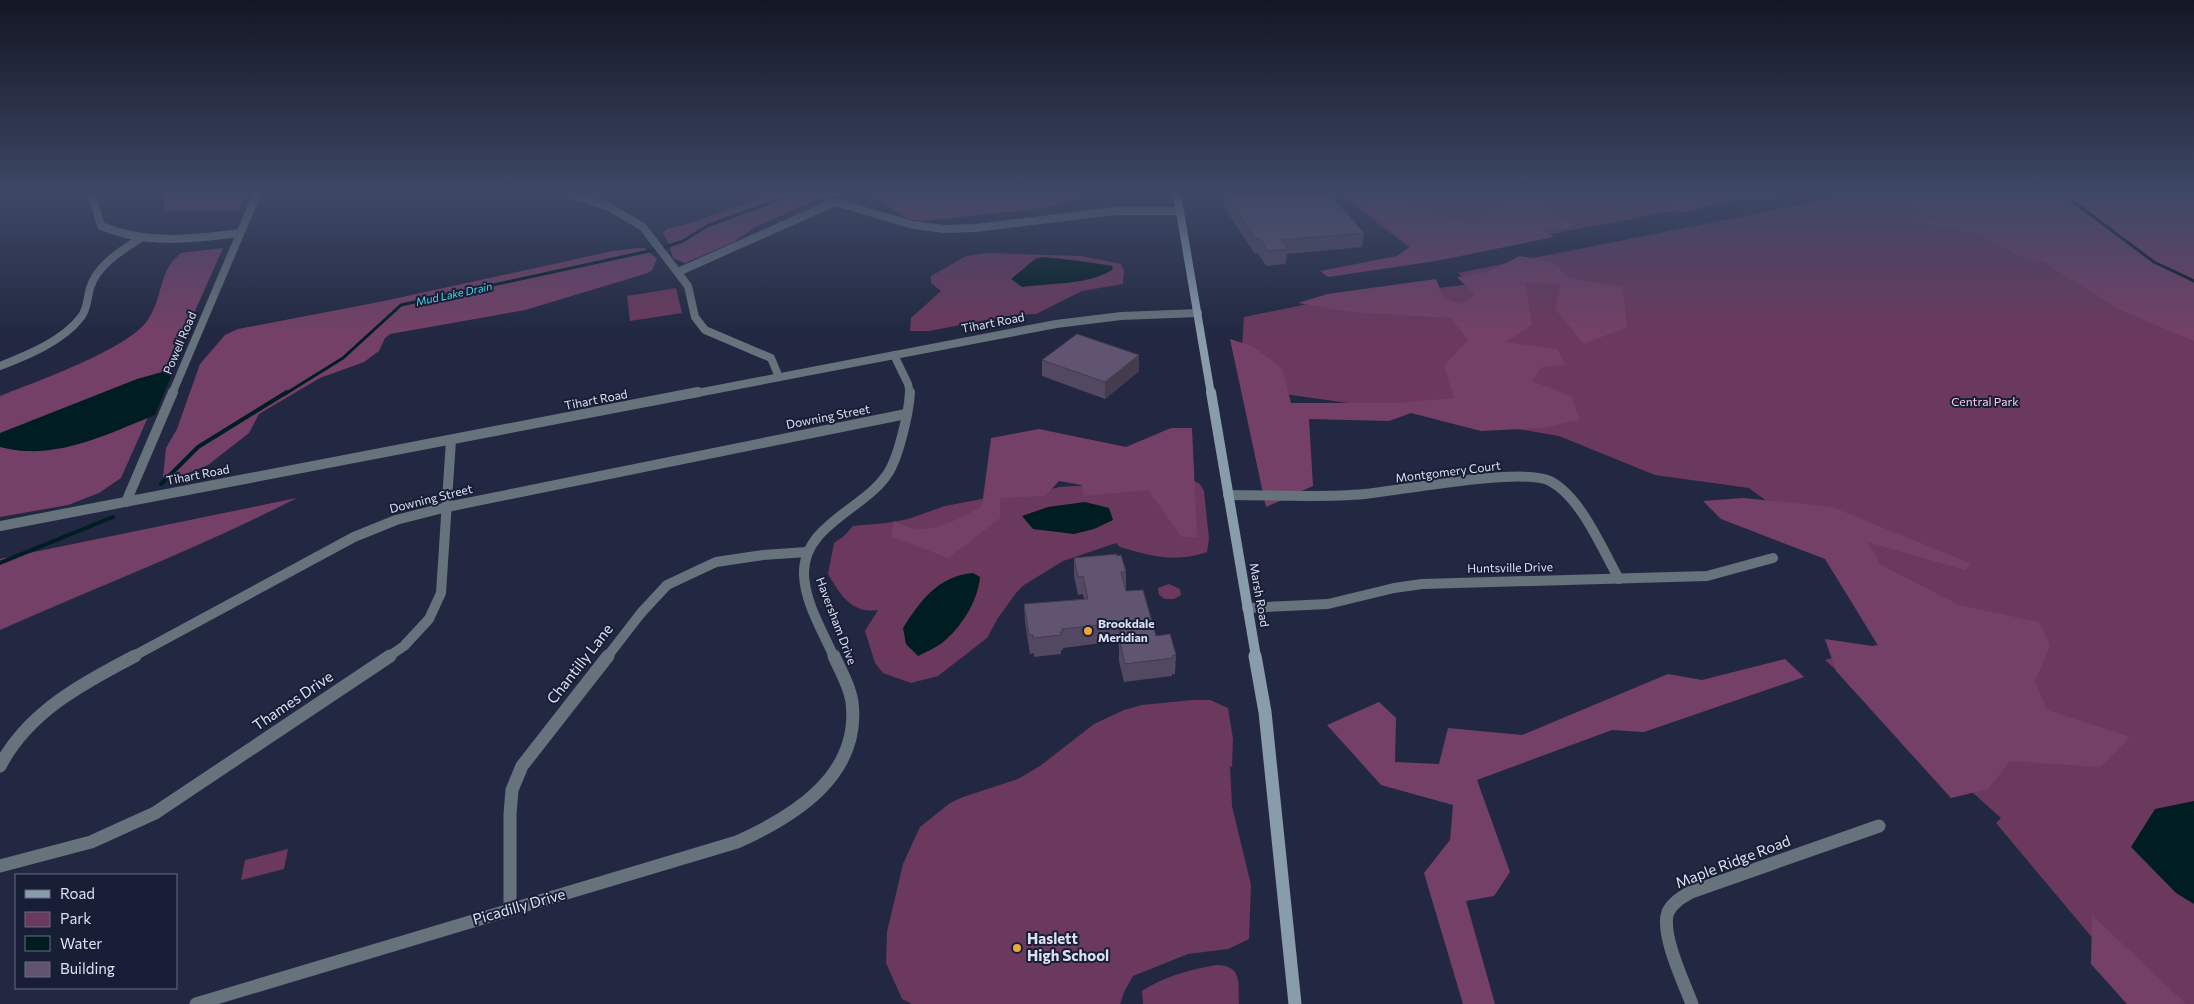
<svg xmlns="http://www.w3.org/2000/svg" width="2194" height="1004" font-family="Commissioner,sans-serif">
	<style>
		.green { fill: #6b395e }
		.forest { fill: #754067 }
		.water { fill: #001d21 }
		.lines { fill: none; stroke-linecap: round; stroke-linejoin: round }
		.stream-far1 { stroke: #001d21; stroke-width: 3 }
		.stream { stroke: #001d21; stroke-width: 4 }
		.street-far2 { stroke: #66737c; stroke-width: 8 }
		.street-far1 { stroke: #66737c; stroke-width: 10 }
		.street { stroke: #66737c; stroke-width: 13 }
		.secondary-far2 { stroke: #889cab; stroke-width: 8 }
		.secondary-far1 { stroke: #889cab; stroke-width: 10 }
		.secondary { stroke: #889cab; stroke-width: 13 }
		.wall { fill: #534861 }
		.shaded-wall { fill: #443b4f }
		.building { fill: #615471; stroke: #443b4f }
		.poi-dot { fill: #eca93a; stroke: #181e36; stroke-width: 2 }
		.labels { text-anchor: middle; stroke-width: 4; stroke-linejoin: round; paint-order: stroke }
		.far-water-label { font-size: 11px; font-style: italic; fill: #47d7ea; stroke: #181e36 }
		.street-label { font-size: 12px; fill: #dce1f2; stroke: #181e36 }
		.park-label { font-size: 12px; fill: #fecbee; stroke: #181e36 }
		.poi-label { font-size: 12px; font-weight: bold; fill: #dce1f2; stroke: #181e36; text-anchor: start }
		.near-street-label { font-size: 15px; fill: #dce1f2; stroke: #181e36 }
		.near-poi-label { font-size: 15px; font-weight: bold; fill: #dce1f2; stroke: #181e36; text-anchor: start }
	</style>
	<rect width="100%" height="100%" fill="#222841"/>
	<g class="green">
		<polygon points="1340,194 1765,194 1423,258"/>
		<polygon points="1834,194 2194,194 2194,1004 2161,1004 2121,972 1996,823 2001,818 1825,660 1937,627 1749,488 1655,475 1559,436 1434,415 1277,393 1241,360 1244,317 1313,303 1472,284 1458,273 1840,197"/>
		<polygon points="988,253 1081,256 1121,264 1124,271 1123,284 1082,291 1036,314 1012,315 929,331 910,331 911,318 941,291 931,283 931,276 966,256"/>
		<polygon points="676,288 682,313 630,321 627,296"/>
		<path d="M1188,478l12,6 4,7 5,48 -2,13c-30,11 -58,4 -87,-5l-4,-4 -53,18 -39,24 -8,8 -18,25 -11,20 -49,38 -27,7 -28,-10 -8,-10 -10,-32 13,-21c-27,4 -38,-16 -50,-36l6,-31 10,-7 9,-10 34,-3 21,-4 37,-13 58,-11h18l39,-8z"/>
		<polygon points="1169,584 1180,589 1181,595 1174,599 1165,599 1159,595 1158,588"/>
		<polygon points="1193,700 1210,700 1228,708 1233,739 1232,767 1230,766 1232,806 1251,885 1249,939 1228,949 1188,954 1133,976 1125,990 1120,1004 912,1004 902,999 886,963 887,932 903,864 920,827 950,803 963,797 1018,779 1040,766 1094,724 1124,710 1142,705"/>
		<polygon points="288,849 284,869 241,880 245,860"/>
		<path d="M1216,965c27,0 22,19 23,39h-96l-1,-13c23,-15 47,-21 74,-26z"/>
	</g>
	<g class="forest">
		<polygon points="165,194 246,194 239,210 164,210"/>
		<polygon points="772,194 1082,194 1052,207 923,221 908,219 874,196 853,195 820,198 755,227 734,242 685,263 673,258 669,244 663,234 666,229 690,223"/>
		<path d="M1350,194h49l12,12 32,11 32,8c11,-12 26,-25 42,-31 10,-3 26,1 36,3l-6,17 29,11 -5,2 -29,2 12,8 -118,24 -108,16 -8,-6 77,-15 14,-10z"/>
		<polygon points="1649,194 1784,194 1770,197 1737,196 1683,213 1639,196"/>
		<polygon points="1867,194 2194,194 2194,341 2118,309 2043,262 2022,258 1981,235 1920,222 1912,216 1940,222 1938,217"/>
		<path d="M223,248l-102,230 -22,15 -31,12 -68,12v-121c35,-14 126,-46 147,-75 12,-16 12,-36 21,-53 3,-6 9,-11 13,-15z"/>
		<polygon points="639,248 644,248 657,259 652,270 648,273 525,310 390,334 385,338 379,351 364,362 320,378 259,414 249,433 208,465 180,476 163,477 166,448 177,429 200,364 225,335 238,329 384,301 613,251"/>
		<polygon points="1520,256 1556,263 1568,278 1623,287 1627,327 1584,344 1555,309 1560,284 1525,282 1532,325 1505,342 1557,349 1566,365 1542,367 1532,381 1571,396 1580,420 1542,428 1481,431 1411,413 1389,421 1309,419 1313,486 1266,507 1230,339 1252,346 1282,368 1291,403 1398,403 1454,398 1444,366 1468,340 1450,318 1352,312 1298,303 1327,294 1436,279 1444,298 1462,304 1475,295 1457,277 1487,272"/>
		<path d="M1171,428h21l5,109h-15l-34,-47 -64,6 -2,-11 -23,-4 -14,15 -45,2v20l-52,40 -57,-22 3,-15c6,3 12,6 18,7 21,6 53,-12 70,-22l9,-68 48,-9 87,18z"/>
		<path d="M297,498c-96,49 -198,88 -297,132v-71z"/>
		<polygon points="1743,498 1832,507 1970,563 1965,570 1867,542 1881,565 1959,605 2039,622 2050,645 2035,681 2047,710 2130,737 2100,767 2010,761 1988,789 1951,798 1836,671 1825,639 1879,647 1825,559 1721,519 1703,501"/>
		<polygon points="1785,659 1804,677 1644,732 1612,730 1477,780 1510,872 1494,896 1466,901 1495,1004 1463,1004 1424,873 1450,840 1453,805 1381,785 1327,725 1379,702 1396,718 1395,762 1439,764 1448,728 1522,735 1668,674 1702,680"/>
		<polygon points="2092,915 2186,1004 2127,1004 2091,964"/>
	</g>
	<g class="water">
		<path d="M1042,257c24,2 47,5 71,9l-1,4c-23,15 -63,13 -90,17l-11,-8 24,-20z"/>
		<path d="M162,372h10v2l-17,41c-40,16 -84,38 -128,36 -9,0 -18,-2 -27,-4v-14l137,-54z"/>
		<polygon points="1085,502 1109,508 1113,520 1094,529 1074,534 1033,529 1022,516 1048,507"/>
		<path d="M973,573l7,4c-2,24 -19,51 -38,66 -7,5 -16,9 -24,13l-12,-12 -3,-16c17,-27 35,-52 70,-55z"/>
		<polygon points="2194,801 2194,904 2176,893 2131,847 2155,809"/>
	</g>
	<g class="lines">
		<g class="stream-far1">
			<polyline points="2063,194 2154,262 2194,281"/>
			<polyline points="285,394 343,358 401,305 663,248 683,241 707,226 793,194"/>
		</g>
		<g class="stream">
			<polyline points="161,484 198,447 287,392"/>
			<polyline points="0,563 113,517"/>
		</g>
		<g class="street-far2">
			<path d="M92,194l9,32c46,19 91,13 139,7"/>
			<polyline points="569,194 609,207 643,227 688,286 695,317 705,330 771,358 779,377"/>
			<polyline points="678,272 835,202 913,225 944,229 976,228 1114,211 1180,211"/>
			<polyline points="894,355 908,384 910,394"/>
			<path d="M0,366c28,-11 63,-25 81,-49 7,-9 6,-19 9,-29 7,-23 32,-38 51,-50"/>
			<polyline points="172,394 257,194"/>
			<polyline points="692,394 1056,324 1121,316 1198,313"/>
		</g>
		<g class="street-far1">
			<path d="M1228,495c45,0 92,3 137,-1 37,-4 157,-27 185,-13 31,16 52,68 69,98"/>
			<polyline points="126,502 173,392"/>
			<polyline points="0,526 698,392"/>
			<polyline points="1247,608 1328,604 1394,588 1422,584 1707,576 1773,558"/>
			<polyline points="132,657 354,537 396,520 447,507 906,414"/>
			<polyline points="388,657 404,646 429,619 441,593 451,440"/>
			<polyline points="607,657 641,613 667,585 716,562 763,555 807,552"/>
			<path d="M834,657c-11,-25 -29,-54 -30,-82 -2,-49 58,-65 82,-99 12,-15 23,-64 24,-84"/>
		</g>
		<g class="street">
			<path d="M0,766c28,-54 83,-83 135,-110"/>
			<polyline points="0,866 91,842 155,813 390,656"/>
			<polyline points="510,910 510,814 512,790 522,766 608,656"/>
			<path d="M196,1004l541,-162c58,-26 124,-67 115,-140 -2,-16 -12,-32 -18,-46"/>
			<path d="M1692,1004c-8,-21 -32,-71 -24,-92 5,-10 14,-15 23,-20l188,-66"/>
		</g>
		<polyline class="secondary-far2" points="1177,194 1211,394"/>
		<polyline class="secondary-far1" points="1211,392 1256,657"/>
		<polyline class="secondary" points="1255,656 1265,712 1295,1004"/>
	</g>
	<g class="wall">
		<polygon points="1222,194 1330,194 1364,233 1362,247 1287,254 1286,264 1266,266 1258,253 1255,254 1225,209 1225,203 1222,199"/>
		<polygon points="1042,360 1139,371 1105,399 1042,376"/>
		<polygon points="1117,556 1126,572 1126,591 1156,636 1176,655 1175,674 1172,674 1172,676 1124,682 1119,661 1119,647 1118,641 1063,648 1063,650 1061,650 1061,654 1034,657 1034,653 1030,654 1025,622 1024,604 1084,599 1083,594 1078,595 1074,576 1074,558"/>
	</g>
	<polygon class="shaded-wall" points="1139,355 1139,371 1105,399 1105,382"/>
	<g class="building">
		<polygon points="1229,194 1330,194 1364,233 1281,240 1288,249 1268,251 1260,239 1256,239 1226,195 1230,195"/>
		<polygon points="1077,334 1139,355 1105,382 1042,360"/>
		<polygon points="1117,554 1117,556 1121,555 1126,572 1121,572 1126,591 1143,590 1156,636 1170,634 1176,655 1172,656 1173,658 1125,664 1120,642 1123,642 1118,623 1062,629 1063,632 1060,632 1061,635 1033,638 1033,635 1029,635 1024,604 1088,599 1083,576 1078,577 1074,558"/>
	</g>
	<linearGradient id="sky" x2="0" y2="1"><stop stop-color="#131624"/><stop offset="0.58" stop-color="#3e4865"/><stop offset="1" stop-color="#3e4865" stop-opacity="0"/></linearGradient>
	<rect width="2194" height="334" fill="url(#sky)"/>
	<g class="poi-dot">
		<circle cx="1088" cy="631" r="5"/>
		<circle cx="1017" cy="948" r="5"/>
	</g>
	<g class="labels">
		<g class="far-water-label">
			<text transform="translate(454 294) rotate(-12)" y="4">Mud Lake Drain</text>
		</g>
		<g class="street-label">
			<text transform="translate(993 323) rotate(-11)" y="4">Tihart Road</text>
			<text transform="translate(180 343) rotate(-67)" y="4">Powell Road</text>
			<text transform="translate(596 400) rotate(-11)" y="4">Tihart Road</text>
			<text transform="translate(828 417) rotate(-11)" y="4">Downing Street</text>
			<text transform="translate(1448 472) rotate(-7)" y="4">Montgomery Court</text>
			<text transform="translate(198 475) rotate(-11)" y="4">Tihart Road</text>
			<text transform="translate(431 499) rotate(-14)" y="4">Downing Street</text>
			<text transform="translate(1510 568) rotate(-1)" y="4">Huntsville Drive</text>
			<text transform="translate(1259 595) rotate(80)" y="4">Marsh Road</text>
			<text transform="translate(836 621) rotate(69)" y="4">Haversham Drive</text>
		</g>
		<g class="park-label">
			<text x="1985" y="406">Central Park</text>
		</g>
		<g class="poi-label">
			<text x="1098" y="628">Brookdale<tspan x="1098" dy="14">Meridian</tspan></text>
		</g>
		<g class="near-street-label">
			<text transform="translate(580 664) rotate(-52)" y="5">Chantilly Lane</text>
			<text transform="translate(293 701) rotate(-34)" y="5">Thames Drive</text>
			<text transform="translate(1733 862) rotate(-21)" y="5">Maple Ridge Road</text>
			<text transform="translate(519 907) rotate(-16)" y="5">Picadilly Drive</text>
		</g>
		<g class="near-poi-label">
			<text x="1027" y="944">Haslett<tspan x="1027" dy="17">High School</tspan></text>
		</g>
	</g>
	<rect x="15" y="874" width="162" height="115" fill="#181e36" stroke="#666c81"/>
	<rect x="25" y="890" width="25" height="8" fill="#889cab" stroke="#666c81"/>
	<text x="60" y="899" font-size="15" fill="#dce1f2">Road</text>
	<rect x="25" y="912" width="25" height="15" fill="#6b395e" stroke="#666c81"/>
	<text x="60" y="924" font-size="15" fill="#dce1f2">Park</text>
	<rect x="25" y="936" width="25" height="15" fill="#001d21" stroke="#666c81"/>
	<text x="60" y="949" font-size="15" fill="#dce1f2">Water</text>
	<rect x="25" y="962" width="25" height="15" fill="#615471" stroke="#666c81"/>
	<text x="60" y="974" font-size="15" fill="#dce1f2">Building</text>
</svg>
